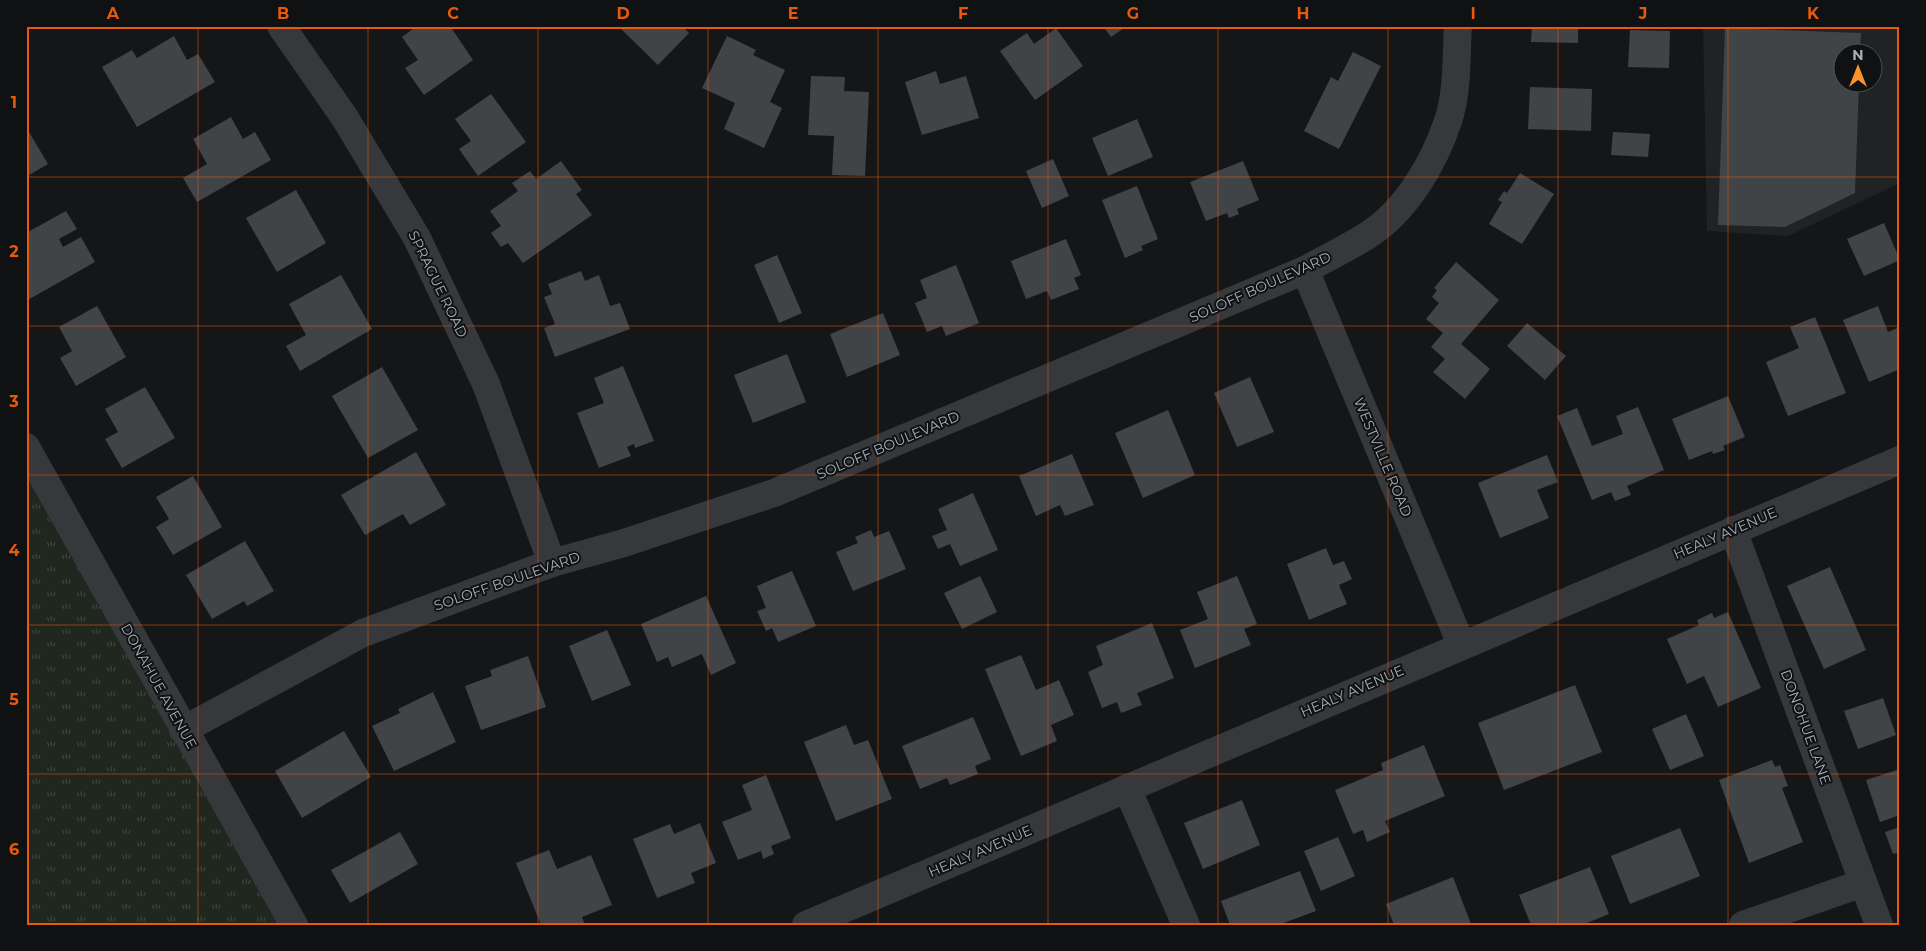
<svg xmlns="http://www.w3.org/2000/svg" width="1926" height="951" font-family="Montserrat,sans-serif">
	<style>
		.built { fill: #212224; fill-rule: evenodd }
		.grass { fill: url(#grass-tufts) }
		.building { fill: #414447 }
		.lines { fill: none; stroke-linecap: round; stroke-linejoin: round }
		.street { stroke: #36383c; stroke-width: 28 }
		.grid { fill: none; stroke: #e8590c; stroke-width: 1; stroke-opacity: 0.55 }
		.labels { text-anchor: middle; stroke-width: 4; stroke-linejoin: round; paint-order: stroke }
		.street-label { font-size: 14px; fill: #a6afb8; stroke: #101112 }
		.neatline { fill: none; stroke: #e8590c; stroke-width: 2 }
		.grid-label { font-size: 16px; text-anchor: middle; font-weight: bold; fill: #e8590c }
	</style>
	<defs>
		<pattern id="grass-tufts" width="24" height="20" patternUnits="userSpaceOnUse" patternTransform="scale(1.25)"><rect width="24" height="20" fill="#1f271f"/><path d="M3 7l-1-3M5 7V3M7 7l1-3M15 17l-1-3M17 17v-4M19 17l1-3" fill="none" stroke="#3d443d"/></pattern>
	</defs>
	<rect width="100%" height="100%" fill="#151617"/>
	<path class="built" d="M1703,26h197v157l-112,53 -81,-5zM1844,52h30v30h-30z"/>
	<polygon class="grass" points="26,464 300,925 26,925"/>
	<g class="building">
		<polygon points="417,26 450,26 473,60 424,95 405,68 418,60 402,37"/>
		<polygon points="618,26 682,26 689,33 658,65"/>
		<polygon points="1103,26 1127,26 1111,37"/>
		<polygon points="1532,26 1578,26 1578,43 1531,42"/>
		<polygon points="1056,28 1083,66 1035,100 1000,51 1027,33 1034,44"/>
		<polygon points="1725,28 1861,33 1860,52 1844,52 1844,82 1859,82 1855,193 1785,227 1718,225"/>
		<polygon points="1630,30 1670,31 1669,68 1628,67"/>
		<polygon points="174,36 187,60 198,54 215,82 137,127 102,67 132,50 137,58"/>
		<polygon points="727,36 756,50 753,55 785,70 770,102 782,108 764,148 724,129 735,103 702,88"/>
		<polygon points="1353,52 1381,66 1339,149 1304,131 1331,77 1338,81"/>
		<polygon points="936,71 940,84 966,76 979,118 922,135 905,82"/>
		<polygon points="811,76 845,77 844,91 869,92 865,176 832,175 834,136 808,135"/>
		<polygon points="1530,87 1592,89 1591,131 1528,129"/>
		<polygon points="491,94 526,142 478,176 459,149 471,141 455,119"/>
		<polygon points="231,117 243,139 255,132 271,160 197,202 183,178 207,164 193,139"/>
		<polygon points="1137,119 1153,157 1108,176 1092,138"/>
		<polygon points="26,127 48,164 26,177"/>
		<polygon points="1613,132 1650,134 1648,157 1611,155"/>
		<polygon points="1053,159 1069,196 1042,208 1026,171"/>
		<polygon points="561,161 582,190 576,194 592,215 523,263 508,243 501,247 491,233 501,226 490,211 518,191 512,183 530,171 536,179"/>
		<polygon points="1243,161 1259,200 1237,209 1239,214 1229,218 1227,213 1206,221 1190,182"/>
		<polygon points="1520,173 1554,194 1522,244 1489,224 1502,202 1498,200 1504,191 1507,193"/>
		<polygon points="1137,186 1158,239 1141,246 1143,250 1125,258 1102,200"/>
		<polygon points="296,190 326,243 277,272 246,218"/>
		<polygon points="66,211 77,229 59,239 63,247 81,237 95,262 26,301 26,233"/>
		<polygon points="1884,223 1900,260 1864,276 1847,239"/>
		<polygon points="1066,239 1081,275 1074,278 1079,289 1051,300 1047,291 1026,299 1011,261"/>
		<polygon points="777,255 802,313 779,323 754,265"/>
		<polygon points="1456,262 1499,300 1461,344 1490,369 1465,399 1433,372 1445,359 1431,347 1443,333 1426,319 1439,303 1432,297 1437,290 1434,288"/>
		<polygon points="956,265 979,323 946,336 942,326 927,332 915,303 927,298 920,280"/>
		<polygon points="581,271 585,281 599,275 610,306 620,303 630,329 555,357 544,328 555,324 544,297 552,294 548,284"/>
		<polygon points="341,275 372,329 300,371 286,346 306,335 289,304"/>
		<polygon points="97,306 126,357 76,386 60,358 72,351 59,327"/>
		<polygon points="1878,306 1888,332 1900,327 1900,369 1869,382 1843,320"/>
		<polygon points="883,313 900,355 847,377 830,334"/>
		<polygon points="1815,317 1846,393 1788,416 1766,362 1799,348 1790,327"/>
		<polygon points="1527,323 1566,356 1545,380 1507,346"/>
		<polygon points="787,354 806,402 753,423 734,375"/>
		<polygon points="623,366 654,441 635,448 634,444 627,447 631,456 599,468 577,413 604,403 594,378"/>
		<polygon points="382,367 418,430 368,458 332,396"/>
		<polygon points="1250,377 1274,432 1237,447 1214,393"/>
		<polygon points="145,387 175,438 122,468 105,439 118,432 105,409"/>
		<polygon points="1728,396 1745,437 1723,446 1725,450 1713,454 1712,451 1689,460 1672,419"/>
		<polygon points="1638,407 1664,470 1627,486 1631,495 1615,501 1611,492 1592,500 1557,416 1577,408 1592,446 1623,434 1616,416"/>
		<polygon points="1168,410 1195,475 1143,498 1115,433"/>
		<polygon points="416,452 446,505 410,525 403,514 365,535 341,495"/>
		<polygon points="1072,454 1094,505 1065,516 1060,505 1036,516 1019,476"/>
		<polygon points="1547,455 1558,482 1537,490 1549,518 1500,538 1478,483"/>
		<polygon points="193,476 222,527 173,555 156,527 169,519 156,497"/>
		<polygon points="973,493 998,550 960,566 950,544 938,549 932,536 947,530 938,509"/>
		<polygon points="871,530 874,537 889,531 906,569 853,591 836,552 858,543 855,537"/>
		<polygon points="245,541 274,591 247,606 244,601 212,619 186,575"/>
		<polygon points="1326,548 1333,565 1344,561 1352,579 1339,585 1347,604 1309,620 1287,564"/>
		<polygon points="1830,567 1866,650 1824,669 1787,586"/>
		<polygon points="792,571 816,626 778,642 772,628 766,631 757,611 766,608 757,586"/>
		<polygon points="980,576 997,612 962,629 944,593"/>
		<polygon points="1237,576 1257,624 1244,629 1251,645 1195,668 1180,630 1208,619 1197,592"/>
		<polygon points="706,596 736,663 711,675 702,654 672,667 668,657 657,662 641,624"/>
		<polygon points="1728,612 1761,688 1718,707 1704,676 1687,684 1667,639 1699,625 1697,620 1712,613 1714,618"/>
		<polygon points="1152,623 1174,678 1137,693 1142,705 1121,713 1117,702 1102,708 1088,672 1103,665 1096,646"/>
		<polygon points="607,630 631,685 592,701 569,646"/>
		<polygon points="1021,655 1036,690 1059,680 1074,715 1051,725 1057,741 1021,756 985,669"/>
		<polygon points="528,656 546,707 481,730 465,686 492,676 490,670"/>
		<polygon points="1575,685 1602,752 1504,790 1478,723"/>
		<polygon points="433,692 456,742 394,771 372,726 400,713 398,709"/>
		<polygon points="1883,698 1896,735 1858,749 1844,711"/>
		<polygon points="1686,714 1704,756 1670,770 1652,729"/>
		<polygon points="973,717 991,759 975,766 978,774 950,785 947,778 920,789 902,746"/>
		<polygon points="846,725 854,745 868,740 892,799 836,821 804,742"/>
		<polygon points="344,731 371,777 302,818 275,771"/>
		<polygon points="1424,745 1445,796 1385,821 1390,832 1367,842 1363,830 1353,834 1335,790 1383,770 1381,763"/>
		<polygon points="1772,760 1775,767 1780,765 1788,786 1782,788 1803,842 1749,863 1719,780"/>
		<polygon points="1900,769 1900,815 1880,822 1866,780"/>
		<polygon points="766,775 791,838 771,846 774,854 763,859 761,851 738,860 722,822 752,810 742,785"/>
		<polygon points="1242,800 1260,845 1203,869 1184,823"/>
		<polygon points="700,823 716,863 691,873 695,883 657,898 633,839 670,824 674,834"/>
		<polygon points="1900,827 1900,852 1893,854 1885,832"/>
		<polygon points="1680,828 1700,876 1630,904 1611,856"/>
		<polygon points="400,832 418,864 350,903 331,870"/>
		<polygon points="1338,837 1355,876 1321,891 1304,851"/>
		<polygon points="549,850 557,869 591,855 612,905 582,917 585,925 541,925 516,863"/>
		<polygon points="1590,867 1609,914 1582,925 1531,925 1519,895"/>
		<polygon points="1300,871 1316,911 1278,925 1230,925 1221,901"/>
		<polygon points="1453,877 1471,924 1394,925 1386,904"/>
	</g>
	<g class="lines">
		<g class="street">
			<polyline points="281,26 345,118 417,238 486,384 552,563"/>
			<polyline points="1305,270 1461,644"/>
			<polyline points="26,447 294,925"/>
			<polyline points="1733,530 1879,925"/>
			<path d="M183,730l180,-97 189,-70 72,-20 150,-50 531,-223c21,-12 43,-22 63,-35 38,-24 66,-72 80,-114 10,-30 8,-64 10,-95"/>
			<polyline points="1127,788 1186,925"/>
			<polyline points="806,925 1900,460"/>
			<polyline points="1743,925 1863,883"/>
		</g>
	</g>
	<path class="grid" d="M198,26v899M368,26v899M538,26v899M708,26v899M878,26v899M1048,26v899M1218,26v899M1388,26v899M1558,26v899M1728,26v899M26,177h1874M26,326h1874M26,475h1874M26,625h1874M26,774h1874"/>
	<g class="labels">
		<g class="street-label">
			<text transform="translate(438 284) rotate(64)" y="5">SPRAGUE ROAD</text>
			<text transform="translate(1260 287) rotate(-24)" y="5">SOLOFF BOULEVARD</text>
			<text transform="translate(888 445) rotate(-23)" y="5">SOLOFF BOULEVARD</text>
			<text transform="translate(1383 457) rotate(67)" y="5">WESTVILLE ROAD</text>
			<text transform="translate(1725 533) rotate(-23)" y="5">HEALY AVENUE</text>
			<text transform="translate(507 581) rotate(-19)" y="5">SOLOFF BOULEVARD</text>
			<text transform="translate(159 686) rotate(61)" y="5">DONAHUE AVENUE</text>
			<text transform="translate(1352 691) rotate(-23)" y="5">HEALY AVENUE</text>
			<text transform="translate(1806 727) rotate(70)" y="5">DONOHUE LANE</text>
			<text transform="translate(980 851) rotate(-23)" y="5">HEALY AVENUE</text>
		</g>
	</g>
	<rect width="1926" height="951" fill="none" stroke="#101112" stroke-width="55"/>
	<g transform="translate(1858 68)"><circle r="24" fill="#101112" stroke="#4c5054"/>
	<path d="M0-4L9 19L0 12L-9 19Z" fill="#fa932b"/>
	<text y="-8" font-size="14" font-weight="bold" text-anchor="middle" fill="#a6afb8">N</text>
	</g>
	<rect x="28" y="28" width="1870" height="896" class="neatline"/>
	<g class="grid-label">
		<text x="113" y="19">A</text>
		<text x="283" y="19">B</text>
		<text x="453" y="19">C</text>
		<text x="623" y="19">D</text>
		<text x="793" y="19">E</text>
		<text x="963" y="19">F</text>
		<text x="1133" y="19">G</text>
		<text x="1303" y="19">H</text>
		<text x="1473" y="19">I</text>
		<text x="1643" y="19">J</text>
		<text x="1813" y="19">K</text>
		<text x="14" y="108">1</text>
		<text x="14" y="257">2</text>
		<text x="14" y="407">3</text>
		<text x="14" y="556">4</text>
		<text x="14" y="705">5</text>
		<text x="14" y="855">6</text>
	</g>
</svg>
